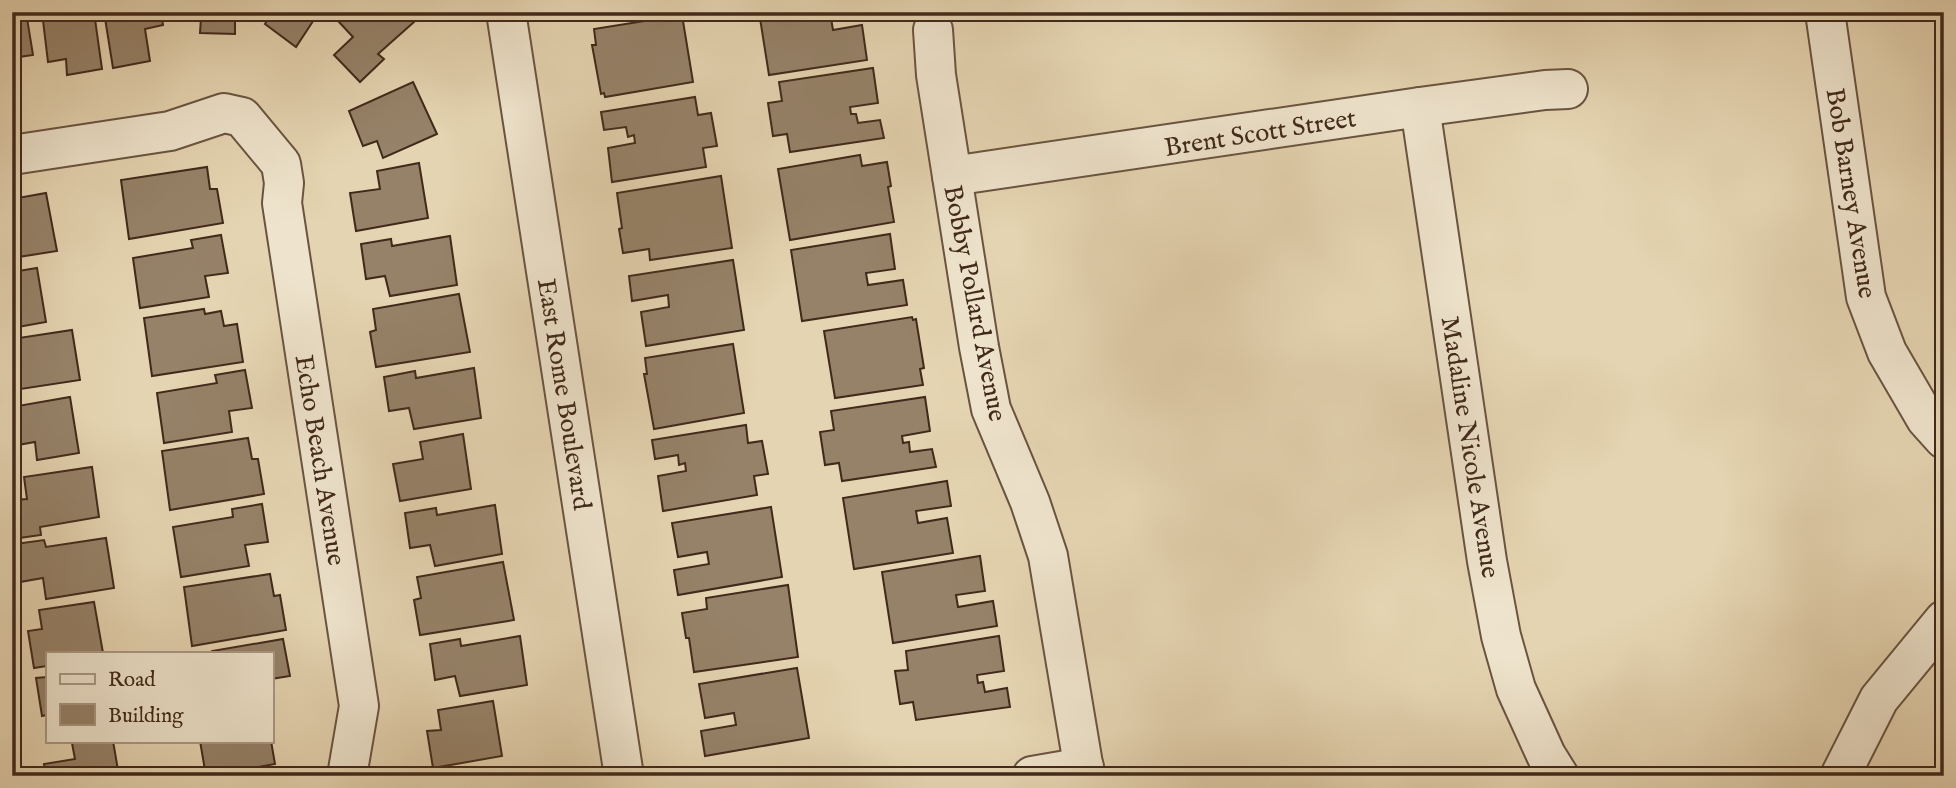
<svg xmlns="http://www.w3.org/2000/svg" width="1956" height="788" font-family="'IM FELL English',serif">
	<style>
		.building { fill: #968269; stroke: #41291b; stroke-width: 2 }
		.lines { fill: none; stroke-linecap: round; stroke-linejoin: round }
		.minor-casing { stroke: #6a5440; stroke-width: 42 }
		.tertiary-casing { stroke: #6a5440; stroke-width: 42 }
		.minor { stroke: #eee3cc; stroke-width: 38 }
		.tertiary { stroke: #eee3cc; stroke-width: 38 }
		.labels { text-anchor: middle; stroke-width: 6; stroke-linejoin: round; paint-order: stroke }
		.street-label { font-size: 26px; fill: #41291b; stroke: #eee3cc }
	</style>
	<rect width="100%" height="100%" fill="#e5d4b1"/>
	<filter id="stains"><feTurbulence type="fractalNoise" baseFrequency=".00286" numOctaves="4"/><feColorMatrix values="0 0 0 0 .2 0 0 0 0 .09 0 0 0 0 .02 0 0 0 .5 -.17"/></filter>
	<radialGradient id="worn" r=".72"><stop offset=".6" stop-color="#630" stop-opacity="0"/><stop offset="1" stop-color="#630" stop-opacity=".3"/></radialGradient>
	<g class="building">
		<polygon points="12,12 26,12 33,55 12,58"/>
		<polygon points="42,12 94,12 102,69 67,75 66,59 48,62"/>
		<polygon points="104,12 161,12 163,25 145,29 150,61 113,68"/>
		<polygon points="182,12 235,12 235,34 200,33 201,18 181,19"/>
		<polygon points="272,12 319,12 296,47 265,24"/>
		<polygon points="350,12 421,12 423,14 378,54 384,59 360,82 334,55 353,37 339,22"/>
		<polygon points="759,12 866,12 831,18 833,30 862,25 867,60 769,75"/>
		<polygon points="682,15 693,82 605,97 604,93 601,94 592,45 596,45 594,29"/>
		<polygon points="873,68 878,103 850,107 851,114 856,114 858,123 880,120 884,138 790,152 787,134 773,136 768,103 782,101 779,82"/>
		<polygon points="413,82 437,134 383,158 377,141 363,146 349,111"/>
		<polygon points="695,97 698,115 711,113 717,146 703,148 706,167 612,182 608,148 635,143 634,135 628,137 626,127 604,130 601,112"/>
		<polygon points="860,155 862,166 887,162 891,186 888,187 894,222 790,240 778,169"/>
		<polygon points="419,163 428,218 356,231 350,193 380,189 377,171"/>
		<polygon points="207,167 210,189 217,189 223,223 129,239 121,180"/>
		<polygon points="721,176 732,248 650,260 649,249 623,253 619,229 622,228 617,193"/>
		<polygon points="46,193 57,251 12,258 12,199"/>
		<polygon points="890,234 895,269 866,273 868,285 903,280 907,305 802,321 791,250"/>
		<polygon points="221,235 228,273 205,276 209,297 140,308 133,258 193,248 191,240"/>
		<polygon points="450,236 457,285 390,296 385,276 366,279 361,244 391,239 392,246"/>
		<polygon points="733,260 744,330 646,346 641,312 669,307 668,295 632,301 629,276"/>
		<polygon points="37,268 46,322 12,328 12,272"/>
		<polygon points="459,294 470,352 376,367 370,332 376,330 373,309"/>
		<polygon points="204,309 205,314 221,311 224,326 237,324 243,362 152,376 144,318"/>
		<polygon points="912,317 913,320 916,319 924,368 920,369 923,385 835,398 824,331"/>
		<polygon points="72,330 80,380 20,389 21,398 12,399 12,339"/>
		<polygon points="733,344 744,413 654,429 644,374 647,374 645,358"/>
		<polygon points="474,368 481,418 414,429 409,408 389,411 384,377 415,371 416,378"/>
		<polygon points="245,370 252,408 229,411 232,432 164,443 157,393 217,383 215,375"/>
		<polygon points="70,397 79,453 37,460 35,442 12,446 12,407"/>
		<polygon points="925,397 930,431 902,436 903,443 909,442 910,452 932,449 936,467 842,481 839,463 825,465 820,432 834,430 831,411"/>
		<polygon points="746,425 748,443 762,441 768,474 754,476 757,495 663,511 658,476 686,471 685,463 679,465 678,455 655,459 652,440"/>
		<polygon points="463,434 471,489 400,501 393,464 423,459 420,442"/>
		<polygon points="248,438 252,459 258,459 264,494 170,510 162,451"/>
		<polygon points="92,467 99,517 40,527 41,535 12,539 12,500 27,499 24,477"/>
		<polygon points="947,481 951,506 916,511 918,523 947,518 953,553 854,569 843,498"/>
		<polygon points="262,504 268,542 245,545 249,566 181,577 173,527 233,517 232,509"/>
		<polygon points="495,505 502,554 435,566 430,545 410,548 405,513 436,508 437,515"/>
		<polygon points="771,507 782,577 678,595 674,570 709,564 707,552 678,557 672,523"/>
		<polygon points="106,538 114,588 46,599 43,578 20,582 15,544 44,540 46,547"/>
		<polygon points="980,556 985,591 956,595 958,607 993,601 997,626 893,643 882,572"/>
		<polygon points="503,562 514,620 420,635 414,600 421,598 417,577"/>
		<polygon points="270,574 274,596 280,595 286,630 192,646 184,587"/>
		<polygon points="788,585 798,657 694,672 689,638 686,638 682,613 707,609 706,598"/>
		<polygon points="94,602 103,653 47,653 47,666 34,668 28,631 42,629 39,610"/>
		<polygon points="520,636 527,685 460,696 455,676 435,680 430,644 460,639 461,646"/>
		<polygon points="999,636 1004,671 977,675 978,683 983,682 985,692 1007,688 1010,707 916,720 913,702 900,704 895,671 908,670 906,651"/>
		<polygon points="283,639 290,676 271,679 271,653 212,653 212,651"/>
		<polygon points="797,668 809,738 705,756 701,731 736,725 734,713 705,718 699,684"/>
		<polygon points="47,677 47,715 42,716 36,678"/>
		<polygon points="493,701 502,756 433,768 427,731 441,730 438,710"/>
		<polygon points="82,741 113,741 119,776 46,776 44,764 75,759 72,743"/>
		<polygon points="200,741 271,741 275,764 206,776"/>
	</g>
	<g class="lines">
		<g class="minor-casing">
			<g id="minor">
				<polyline points="1825,12 1866,297 1887,352 1926,419 1944,439"/>
				<polyline points="933,30 936,75 979,347 991,409 1030,502 1048,556 1085,776"/>
				<polyline points="1420,107 1487,561 1501,636 1516,689 1546,755 1559,776"/>
				<polyline points="12,155 170,131 224,113 242,117 281,164 284,183 282,203 359,706 347,776"/>
				<polyline points="952,176 1420,107 1545,90 1568,89"/>
				<polyline points="1032,776 1084,767"/>
				<polyline points="1840,776 1879,699 1944,620"/>
			</g>
		</g>
		<g class="tertiary-casing">
			<polyline id="tertiary" points="506,12 624,776"/>
		</g>
		<use href="#minor" class="minor"/>
		<use href="#tertiary" class="tertiary"/>
	</g>
	<g class="labels">
		<g class="street-label">
			<text transform="translate(1260 132) rotate(-9)" y="9">Brent Scott Street</text>
			<text transform="translate(1852 193) rotate(81)" y="9">Bob Barney Avenue</text>
			<text transform="translate(976 303) rotate(79)" y="9">Bobby Pollard Avenue</text>
			<text transform="translate(565 394) rotate(81)" y="9">East Rome Boulevard</text>
			<text transform="translate(1471 447) rotate(81)" y="9">Madaline Nicole Avenue</text>
			<text transform="translate(321 460) rotate(81)" y="9">Echo Beach Avenue</text>
		</g>
	</g>
	<rect width="1956" height="788" fill="none" stroke="#e5d4b1" stroke-width="42"/>
	<rect x="14" y="14" width="1928" height="760" fill="none" stroke="#41291b" stroke-width="3.5"/>
	<rect x="21" y="21" width="1914" height="746" fill="none" stroke="#41291b" stroke-width="2"/>
	<rect x="46" y="652" width="228" height="91" fill="#eee3cc" stroke="#a99985" stroke-width="2"/>
	<rect x="60" y="674" width="35" height="10" fill="#eee3cc" stroke="#a99985" stroke-width="2"/>
	<text x="108" y="686" font-size="21" fill="#41291b">Road</text>
	<rect x="60" y="704" width="35" height="21" fill="#968269" stroke="#a99985" stroke-width="2"/>
	<text x="108" y="722" font-size="21" fill="#41291b">Building</text>
	<rect width="100%" height="100%" filter="url(#stains)"/>
	<rect width="100%" height="100%" fill="url(#worn)"/>
</svg>
